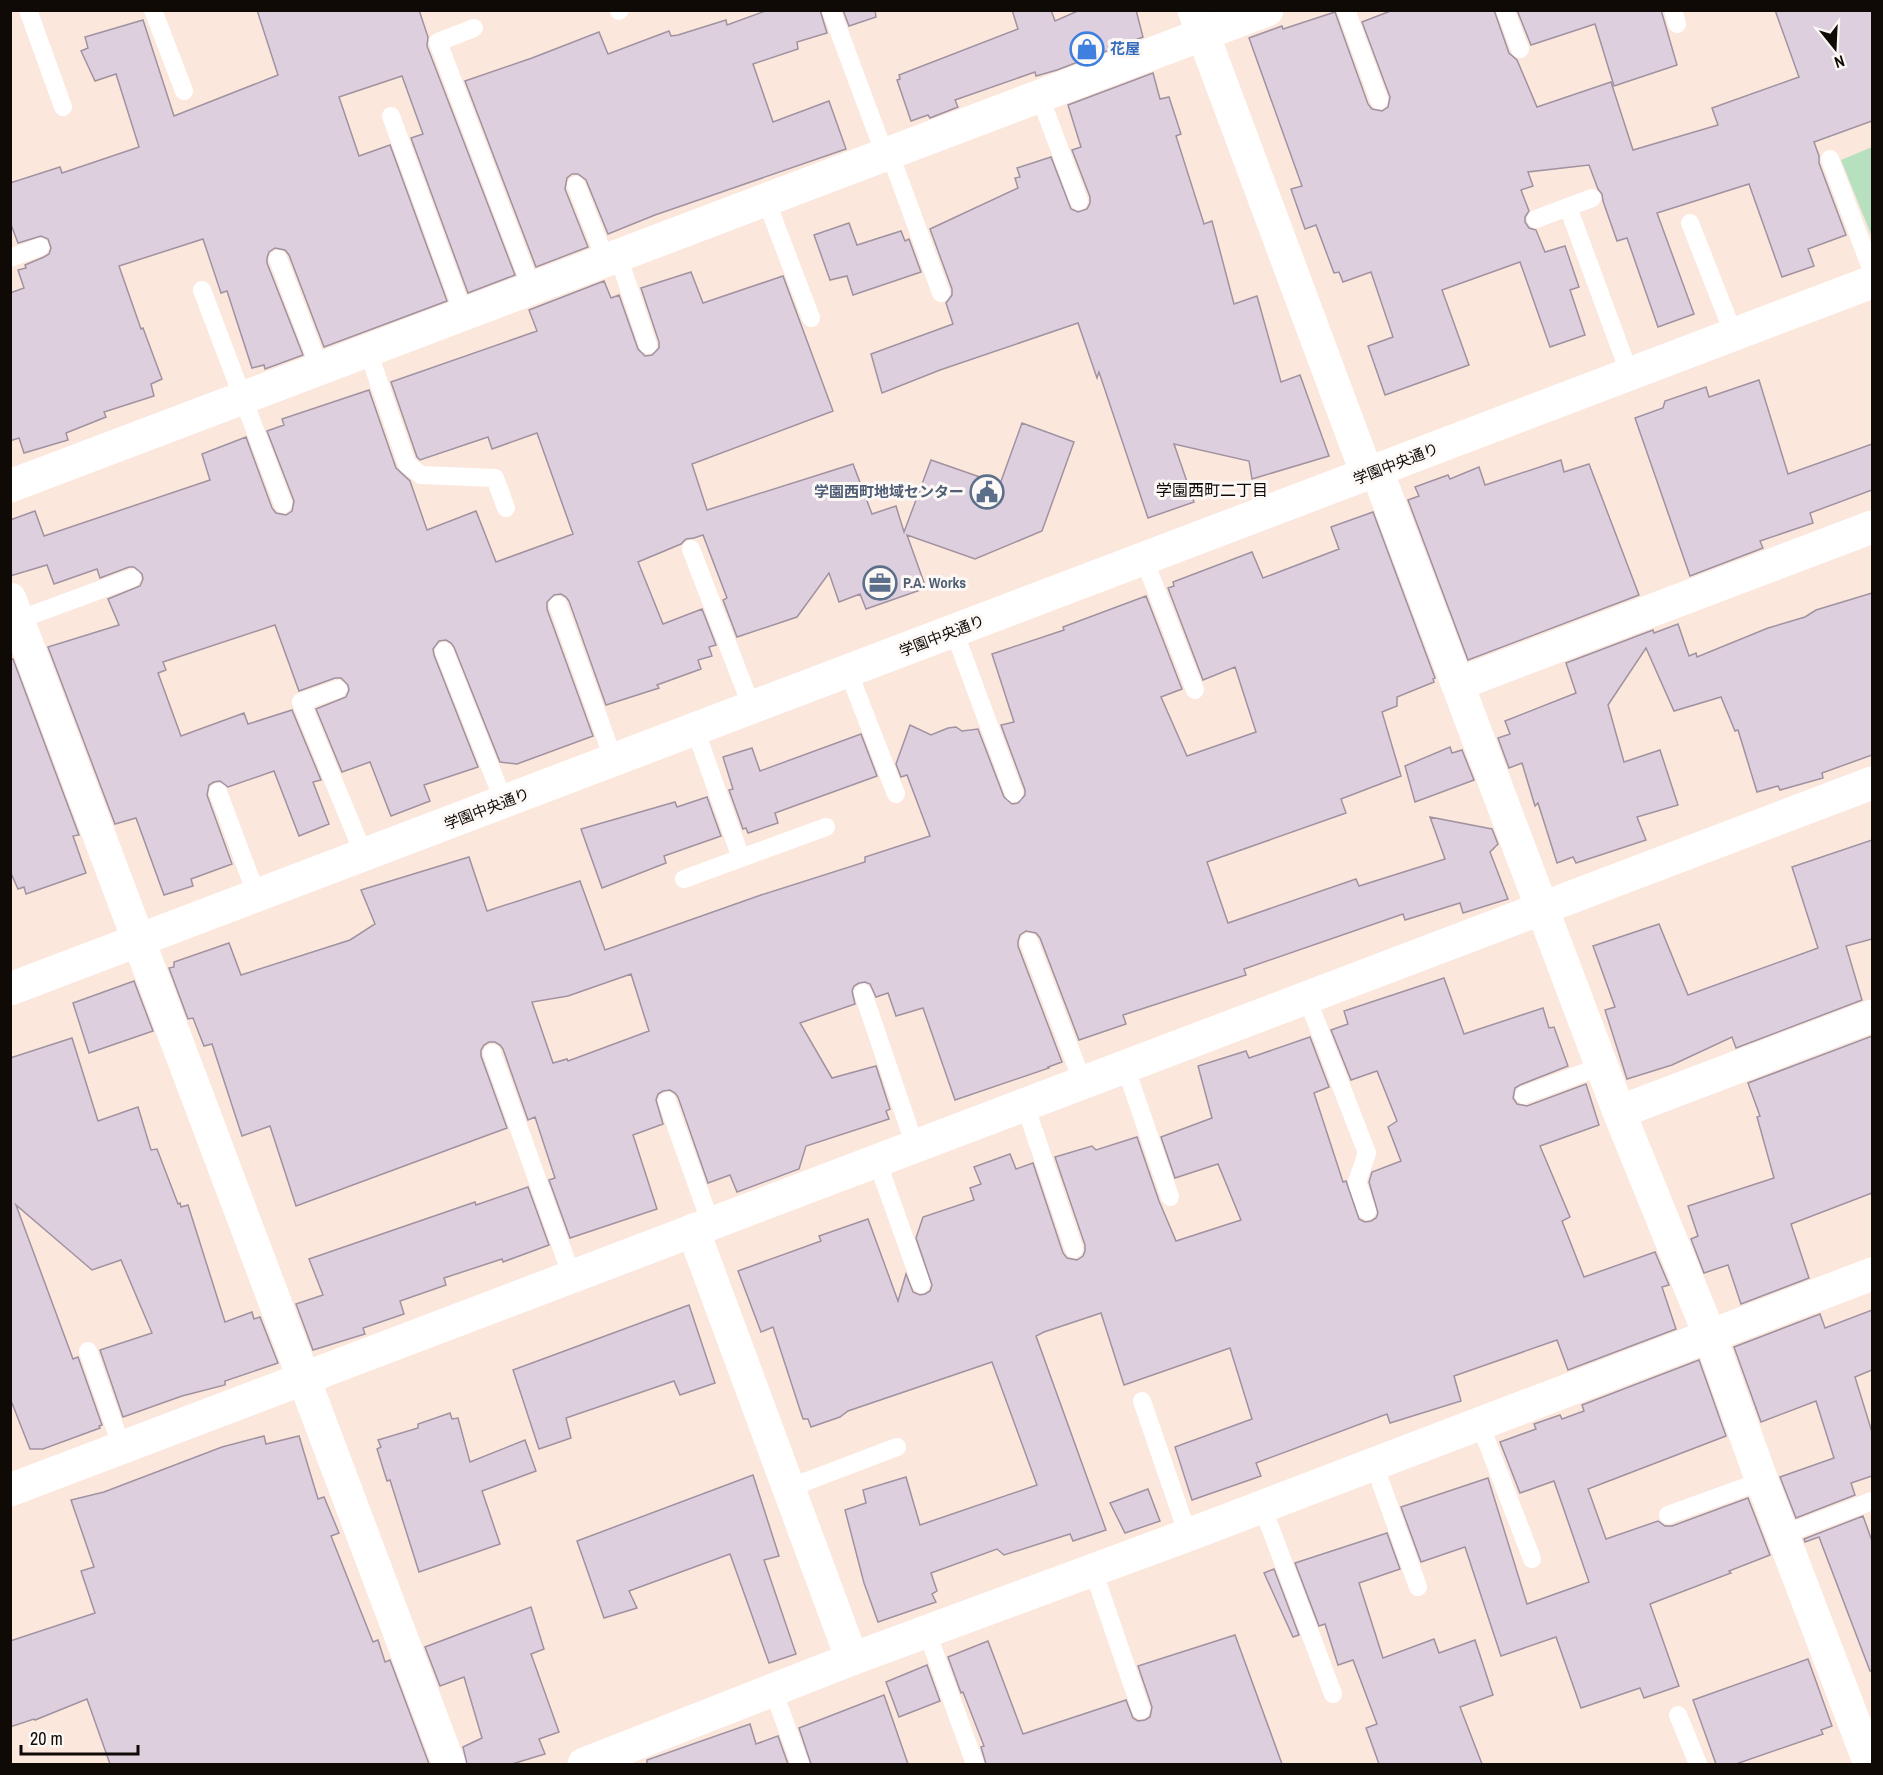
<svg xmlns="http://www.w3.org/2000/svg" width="1883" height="1775" font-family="'Archivo Narrow','Noto Sans JP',sans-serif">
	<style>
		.green { fill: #b7e1be }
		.building { fill: #decfde; stroke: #a092a0; stroke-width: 1.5; fill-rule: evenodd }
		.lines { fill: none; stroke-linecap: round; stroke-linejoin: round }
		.service { stroke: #fff; stroke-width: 18 }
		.minor { stroke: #fff; stroke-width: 33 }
		.tertiary { stroke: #fff; stroke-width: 33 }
		.labels { text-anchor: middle; stroke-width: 6; stroke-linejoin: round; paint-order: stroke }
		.shop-label { font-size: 15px; font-weight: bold; fill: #366cbe; stroke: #fcf8f6; text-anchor: start }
		.street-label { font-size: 15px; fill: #100a07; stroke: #fcf8f6 }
		.service-label { font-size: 15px; font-weight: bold; fill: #4e5e75; stroke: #fcf8f6; text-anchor: end }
		.neighbourhood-label { font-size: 16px; fill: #100a07; stroke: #fcf8f6 }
	</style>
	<rect width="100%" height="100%" fill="#fce7dc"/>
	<polygon class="green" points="1872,147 1872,237 1841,160"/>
	<g class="building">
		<polygon points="257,10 419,10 428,37 427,46 515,275 468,293 411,138 423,134 402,76 339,97 359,156 390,145 447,301 324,347 289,255 285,250 275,248 269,252 267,258 267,263 303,355 265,369 264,365 252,368 227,291 221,293 203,239 119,266 141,329 143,328 162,379 151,384 154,396 104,412 106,417 66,433 68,440 24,453 19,438 10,441 10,293 24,288 18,270 26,268 25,265 44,257 49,254 51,248 48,239 41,236 18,243 10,222 10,183 60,167 62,173 139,147 116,74 95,81 81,51 88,48 85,37 143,20 174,116 278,75"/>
		<polygon points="768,10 820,10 827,33 797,42 798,49 753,64 773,122 829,101 846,149 655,215 608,234 586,180 578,174 572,174 567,178 565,189 588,247 536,267 465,81 532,58 599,32 608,54 669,31 671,36 678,35 726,20 727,25"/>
		<polygon points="843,10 875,10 876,17 849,26"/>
		<polygon points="1012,10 1051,10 1055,21 1080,10 1136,10 1143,37 1057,70 1036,76 1035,72 955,100 958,107 930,118 928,115 911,121 897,80 900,79 899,75 1018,29"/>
		<polygon points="1393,10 1494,10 1509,53 1517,60 1537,107 1611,82 1633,150 1718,125 1712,108 1799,77 1775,10 1872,10 1872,121 1814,142 1819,156 1819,163 1846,235 1808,249 1814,266 1782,277 1749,184 1657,213 1694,314 1658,327 1627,238 1617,241 1603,201 1602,194 1598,189 1589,165 1528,172 1533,186 1521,190 1529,211 1525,217 1525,222 1529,228 1536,230 1545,252 1565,246 1579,287 1570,290 1585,335 1550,347 1520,262 1442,290 1469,365 1385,395 1368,346 1393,337 1371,272 1343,282 1339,272 1334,273 1316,225 1305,229 1291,189 1302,186 1249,38 1282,26 1283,29 1335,12 1368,104 1372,109 1382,111 1388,107 1390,97 1362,22"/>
		<polygon points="1517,10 1661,10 1677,65 1614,86 1595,24 1531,45"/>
		<polygon points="1153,73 1160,99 1169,97 1181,134 1176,136 1204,224 1212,221 1234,304 1257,296 1281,382 1300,375 1329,456 1252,479 1249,461 1174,444 1194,502 1148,518 1099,372 1097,378 1078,323 940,370 882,393 871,354 953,324 946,303 952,295 952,289 930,229 1018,188 1015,178 1020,177 1017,168 1051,157 1071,209 1078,212 1087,209 1090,203 1090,197 1072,150 1081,147 1068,105"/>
		<polygon points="849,223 857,245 901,231 905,241 909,239 921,272 853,295 847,276 830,280 814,235"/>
		<polygon points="691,272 703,303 783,276 833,411 692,464 707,510 853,464 872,514 896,506 904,532 931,460 1000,484 1022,423 1074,442 1042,531 975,559 907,535 926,588 866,609 860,594 839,602 829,573 797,617 737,637 723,600 727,598 703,535 694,538 686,539 681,544 638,562 663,624 702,609 716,645 709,647 712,656 698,660 701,669 657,685 659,688 606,705 569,601 566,597 561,594 554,595 547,602 547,609 593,736 517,764 500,762 454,647 451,643 446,640 439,641 433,649 434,655 478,767 424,785 430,801 391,816 370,762 342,772 316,709 346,697 349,690 348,685 341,678 335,678 299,691 275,625 163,662 166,670 158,673 181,736 244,713 248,724 292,710 321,780 313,782 329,824 299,836 274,771 228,787 220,781 214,782 209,785 207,795 232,864 191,879 193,886 164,895 136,818 115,824 48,647 119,625 108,599 140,586 143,579 142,574 134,567 129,567 100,578 97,569 54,584 47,565 10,576 10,520 35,511 44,536 210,480 202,454 246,437 272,508 276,513 286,515 292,511 294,501 267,431 284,425 282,419 369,390 396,468 410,481 427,530 476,511 496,562 573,534 537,433 492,449 488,437 420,460 417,457 391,382 537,331 529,310 604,281 611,298 619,295 638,349 645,356 652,355 659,348 659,342 641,288"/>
		<polygon points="1759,380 1788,474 1872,444 1872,490 1810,513 1813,523 1760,541 1763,548 1690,576 1635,418 1663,408 1665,401 1706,387 1709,397"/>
		<polygon points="1561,460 1564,472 1589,464 1639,595 1468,660 1408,500 1419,496 1415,487 1448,475 1450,479 1479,467 1485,485"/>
		<path d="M1373,512l62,166 -2,1 1,3 -37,15v9l-15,6 19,64 -60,23 5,14 -139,49 21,61 128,-44 3,7 86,-27 -15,-42 62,12 6,15 -8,8 18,47 -45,14 -3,-10 -55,17 -2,-6 -159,55 2,6 -123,40 3,9 -47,16 -39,-102 -4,-5 -10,-2 -6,4 -2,6v5l44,116 -14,5 1,1 -94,32 -32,-92 -27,8 -8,-23 -12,4 -6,-13 -5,-2 -6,1 -5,3 -2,5 3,13 -55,19 32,55 44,-12 14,43 -4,2 3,8 -83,27 -7,23 -62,23 -7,-17 -22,8 -30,-86 -3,-4 -5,-3 -7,1 -5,3 -2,6 7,24 -30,11 24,74 -87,29 -21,-58 6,-2 -20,-61 -7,3 -25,-71 -3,-4 -5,-3h-6l-5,3 -3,5v6l26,72 -211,78 -26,-80 -28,10 -30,-92 -8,2 -11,-28 -5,1 -19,-51 5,-1v-5l55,-19 12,32 109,-35 25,-16 -14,-34 108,-33 18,54 93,-30 25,69 156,-55 104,-33v-5l65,-21 -23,-61 -6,2 -5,-13 14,-39 21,10 17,-7 8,-1 6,4 16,-2 26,68 8,7 6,-1 7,-8v-5l-24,-65 13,-3 -22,-68 72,-24 -1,-3 83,-31 36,93 -21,8 26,59 69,-24 -21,-65 -32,13 -35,-92 6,-2 -1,-4 79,-30 11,26 76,-29 -8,-22zM631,974l18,57 -81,30 -1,-2 -14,4 -21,-61 36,-6z"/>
		<polygon points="1872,593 1872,755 1822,773 1823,778 1780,790 1778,786 1757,792 1738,730 1735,731 1721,697 1674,711 1646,648 1608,705 1624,762 1660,750 1678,805 1637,817 1646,840 1576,863 1573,857 1557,863 1538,803 1535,806 1522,763 1509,768 1498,738 1510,734 1505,721 1576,693 1566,663 1653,630 1654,633 1678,624 1689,656 1696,653 1697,657 1768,628 1805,617 1816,610"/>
		<polygon points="13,659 79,835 73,836 86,873 26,894 24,887 18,889 10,871 10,660"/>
		<polygon points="861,734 877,776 775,813 778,823 748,833 746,828 743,829 729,790 733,789 723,757 752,748 760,771"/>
		<polygon points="1450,747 1452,753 1462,750 1474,780 1415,802 1405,766"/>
		<polygon points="707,797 721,836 664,856 666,863 602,888 581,829 675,802 677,807"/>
		<polygon points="1872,840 1872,939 1846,946 1862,1000 1736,1048 1732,1037 1672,1065 1627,1079 1605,1010 1615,1007 1593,946 1659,924 1688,995 1818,948 1792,867"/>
		<polygon points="1444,978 1464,1034 1543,1008 1549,1028 1554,1027 1568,1066 1520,1085 1515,1088 1513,1098 1517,1104 1527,1106 1586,1084 1599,1125 1540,1146 1570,1217 1562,1221 1584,1277 1655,1252 1669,1285 1662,1287 1676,1329 1568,1370 1557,1340 1454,1376 1461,1401 1390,1423 1387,1414 1256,1463 1261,1476 1192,1500 1175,1447 1252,1419 1230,1348 1124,1385 1101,1313 1044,1332 1036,1336 1106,1530 1073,1541 1070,1534 1004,1555 997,1549 931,1573 937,1591 932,1594 936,1602 878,1622 864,1583 845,1510 866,1503 863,1490 906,1477 920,1525 1037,1485 992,1362 848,1411 840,1417 811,1427 808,1419 803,1419 773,1327 761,1332 738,1271 821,1241 819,1236 868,1219 898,1301 906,1274 913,1292 920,1295 925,1294 930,1291 932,1285 916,1238 923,1217 974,1200 970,1188 981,1184 974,1167 1010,1154 1016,1169 1033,1163 1063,1253 1067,1258 1077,1260 1083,1256 1085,1251 1085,1245 1055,1157 1092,1146 1096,1150 1137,1137 1159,1201 1176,1241 1241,1220 1218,1164 1175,1178 1161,1137 1212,1118 1198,1066 1246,1051 1249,1058 1310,1037 1329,1087 1314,1093 1343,1182 1346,1181 1359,1219 1365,1222 1371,1221 1376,1218 1378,1213 1369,1182 1372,1172 1401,1161 1388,1127 1397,1121 1377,1071 1351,1080 1331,1030 1348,1024 1344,1011"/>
		<polygon points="134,981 153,1031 89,1053 73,1003"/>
		<polygon points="1872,1036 1872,1193 1791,1224 1809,1278 1741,1304 1728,1265 1704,1273 1691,1239 1698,1236 1688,1206 1774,1178 1757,1117 1760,1116 1748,1083"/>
		<polygon points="72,1038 98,1121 138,1107 151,1150 157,1149 178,1204 180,1203 181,1207 188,1205 225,1322 252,1312 254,1319 260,1317 278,1363 225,1381 225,1385 182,1396 123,1417 100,1350 152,1333 121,1260 92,1270 16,1205 73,1359 78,1357 102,1425 99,1426 100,1428 43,1449 30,1449 10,1398 10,1058"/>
		<polygon points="528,1187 549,1245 503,1262 502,1259 444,1278 446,1285 400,1301 404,1314 363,1328 365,1334 313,1350 296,1304 323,1295 309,1259 475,1202 476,1205"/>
		<polygon points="689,1305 715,1383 680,1395 674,1381 566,1418 571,1438 539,1449 513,1370"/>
		<polygon points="1872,1310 1872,1370 1855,1377 1872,1432 1872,1476 1851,1483 1855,1495 1796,1518 1780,1477 1834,1458 1816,1401 1761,1422 1734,1347 1820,1314 1825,1328"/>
		<polygon points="1699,1360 1726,1436 1588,1489 1606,1539 1658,1521 1665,1526 1672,1526 1748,1498 1770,1555 1729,1571 1731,1573 1650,1604 1679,1686 1644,1698 1640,1688 1581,1708 1556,1637 1501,1656 1465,1547 1421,1562 1401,1507 1488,1478 1527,1604 1589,1582 1554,1481 1520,1493 1500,1442 1536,1429 1534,1424 1560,1415 1562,1419 1584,1411 1582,1405"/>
		<polygon points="450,1413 452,1419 458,1418 470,1462 525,1440 536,1471 482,1491 500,1544 419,1572 390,1480 387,1481 377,1449 381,1447 378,1440 418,1428 418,1424"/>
		<polygon points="264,1436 266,1444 299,1436 318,1499 324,1497 339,1533 331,1536 373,1642 378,1640 385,1662 390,1660 429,1764 110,1764 87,1699 35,1720 34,1719 10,1727 10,1641 95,1613 81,1571 94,1567 71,1500 104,1492 222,1447"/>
		<polygon points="753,1475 779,1556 764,1560 796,1654 769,1663 730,1554 629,1591 637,1608 604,1618 577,1541"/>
		<polygon points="1148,1489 1160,1521 1125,1533 1110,1503"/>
		<polygon points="1863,1516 1872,1541 1872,1671 1870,1671 1819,1537 1805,1542 1804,1539"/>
		<polygon points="1387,1533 1400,1569 1359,1583 1383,1658 1434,1639 1439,1653 1475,1640 1493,1695 1460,1707 1482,1764 1379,1764 1366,1728 1377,1724 1353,1660 1338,1665 1325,1624 1319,1626 1295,1563"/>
		<polygon points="1274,1569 1299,1635 1293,1637 1264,1573"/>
		<polygon points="531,1607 544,1649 531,1654 559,1732 539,1739 545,1754 512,1764 467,1764 463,1747 482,1738 464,1677 440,1686 425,1647"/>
		<polygon points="1235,1635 1282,1764 986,1764 981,1747 984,1746 963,1692 961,1693 948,1657 988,1641 1023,1734 1126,1700 1133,1718 1138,1721 1145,1720 1150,1717 1152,1707 1138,1666"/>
		<polygon points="1808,1659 1832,1726 1821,1730 1823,1734 1736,1764 1716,1764 1693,1700"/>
		<polygon points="927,1665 940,1701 899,1717 886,1682"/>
		<polygon points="884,1695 908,1764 811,1764 799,1728"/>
		<polygon points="750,1724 756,1744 778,1736 788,1764 647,1764 647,1760"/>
	</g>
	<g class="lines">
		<g class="service">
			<polyline points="28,10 63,107"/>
			<polyline points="153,10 184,91"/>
			<polyline points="831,10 885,155"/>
			<polyline points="1346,10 1379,100"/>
			<polyline points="1505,10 1520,49"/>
			<polyline points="1673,10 1677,24"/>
			<polyline points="619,11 620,10"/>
			<polyline points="474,28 438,42 532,289"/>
			<polyline points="1040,97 1079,201"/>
			<polyline points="391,116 464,315"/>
			<polyline points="890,154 941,293"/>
			<polyline points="1830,159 1872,271"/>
			<polyline points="576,185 606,261"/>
			<polyline points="766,200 811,318"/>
			<polyline points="1568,207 1630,375"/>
			<polyline points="1536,219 1592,198"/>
			<polyline points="1690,223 1734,335"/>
			<polyline points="618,256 648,345"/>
			<polyline points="10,258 40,247"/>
			<polyline points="278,259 320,369"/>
			<polyline points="202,290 283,504"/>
			<polyline points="368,351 407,464 421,475 495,478 506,508"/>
			<polyline points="691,549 752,708"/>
			<polyline points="1144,559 1195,690"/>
			<polyline points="558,605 614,761"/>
			<polyline points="18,620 132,578"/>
			<polyline points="954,631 1014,793"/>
			<polyline points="444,651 504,802"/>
			<polyline points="848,671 896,794"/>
			<polyline points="338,689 301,702 364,855"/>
			<polyline points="695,729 741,858"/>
			<polyline points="218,792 257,896"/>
			<polyline points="684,879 826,827"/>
			<polyline points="1029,942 1083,1083"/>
			<polyline points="863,993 915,1146"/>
			<polyline points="1307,998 1367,1153 1357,1182 1367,1211"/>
			<polyline points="492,1053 572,1277"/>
			<polyline points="1125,1066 1170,1197"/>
			<polyline points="1524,1095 1602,1066"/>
			<polyline points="667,1101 711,1224"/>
			<polyline points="1025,1105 1074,1249"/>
			<polyline points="877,1161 921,1284"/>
			<polyline points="88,1351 122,1448"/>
			<polyline points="1142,1401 1188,1535"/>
			<polyline points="1480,1424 1532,1559"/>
			<polyline points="1374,1464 1418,1587"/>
			<polyline points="789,1488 897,1447"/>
			<polyline points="1262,1506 1333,1694"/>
			<polyline points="1668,1515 1762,1481"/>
			<polyline points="1782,1535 1872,1501"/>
			<polyline points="1093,1570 1141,1710"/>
			<polyline points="927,1632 975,1764"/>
			<polyline points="773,1690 800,1764"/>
			<polyline points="1678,1715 1698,1764"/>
		</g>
		<g class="minor">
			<polyline points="1377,471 1619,1112 1710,1336 1762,1481 1870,1764"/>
			<polyline points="10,486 1267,10"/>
			<polyline points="10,599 449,1764"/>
			<polyline points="1458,684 1872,527"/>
			<polyline points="1619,1112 1872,1016"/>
			<polyline points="693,1230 852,1659"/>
			<polyline points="10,1490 1872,783"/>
			<polyline points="584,1764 852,1659 1188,1535 1872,1274"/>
		</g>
		<g class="tertiary">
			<polyline points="1194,10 1367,474"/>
			<polyline points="10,989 1872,282"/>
		</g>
	</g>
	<defs>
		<g id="shop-ring" transform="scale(1.725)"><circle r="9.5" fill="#fcf8f6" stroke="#3f7fe0" stroke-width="1.5"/><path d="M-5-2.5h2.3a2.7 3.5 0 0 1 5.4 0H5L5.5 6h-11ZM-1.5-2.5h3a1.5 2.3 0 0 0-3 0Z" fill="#3f7fe0"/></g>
		<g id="civic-ring" transform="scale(1.725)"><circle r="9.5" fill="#fcf8f6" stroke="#5c6f8a" stroke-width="1.5"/><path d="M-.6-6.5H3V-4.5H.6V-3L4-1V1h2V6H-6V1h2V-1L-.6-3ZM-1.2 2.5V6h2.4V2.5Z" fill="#5c6f8a"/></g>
		<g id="office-ring" transform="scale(1.725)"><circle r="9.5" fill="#fcf8f6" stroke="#5c6f8a" stroke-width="1.5"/><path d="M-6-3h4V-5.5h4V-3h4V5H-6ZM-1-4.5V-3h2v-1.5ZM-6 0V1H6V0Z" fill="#5c6f8a"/></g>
	</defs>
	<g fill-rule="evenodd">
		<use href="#shop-ring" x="1087" y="49"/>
		<use href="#civic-ring" x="987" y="492"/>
		<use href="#office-ring" x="880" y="583"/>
	</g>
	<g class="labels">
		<g class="shop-label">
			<text x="1110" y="54">花屋</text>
		</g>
		<g class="street-label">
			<text transform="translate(1396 464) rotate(-21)" y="5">学園中央通り</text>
			<text transform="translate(942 636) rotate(-21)" y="5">学園中央通り</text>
			<text transform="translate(487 809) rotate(-21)" y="5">学園中央通り</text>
		</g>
		<g class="service-label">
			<text x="964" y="497">学園西町地域センター</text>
			<text x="903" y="588" text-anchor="start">P.A. Works</text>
		</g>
		<g class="neighbourhood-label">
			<text x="1212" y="496">学園西町二丁目</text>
		</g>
	</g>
	<rect width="1883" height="1775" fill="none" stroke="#100a07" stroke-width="24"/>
	<g transform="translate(1835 48) rotate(162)" stroke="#fcf8f6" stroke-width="4.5" paint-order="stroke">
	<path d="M0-4.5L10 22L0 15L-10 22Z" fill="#100a07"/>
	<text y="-9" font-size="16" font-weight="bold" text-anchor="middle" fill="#100a07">N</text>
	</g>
	<path d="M21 1745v9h117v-9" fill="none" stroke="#100a07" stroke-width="3"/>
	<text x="30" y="1745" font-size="18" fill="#100a07" stroke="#fcf8f6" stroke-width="4.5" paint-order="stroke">20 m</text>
</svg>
